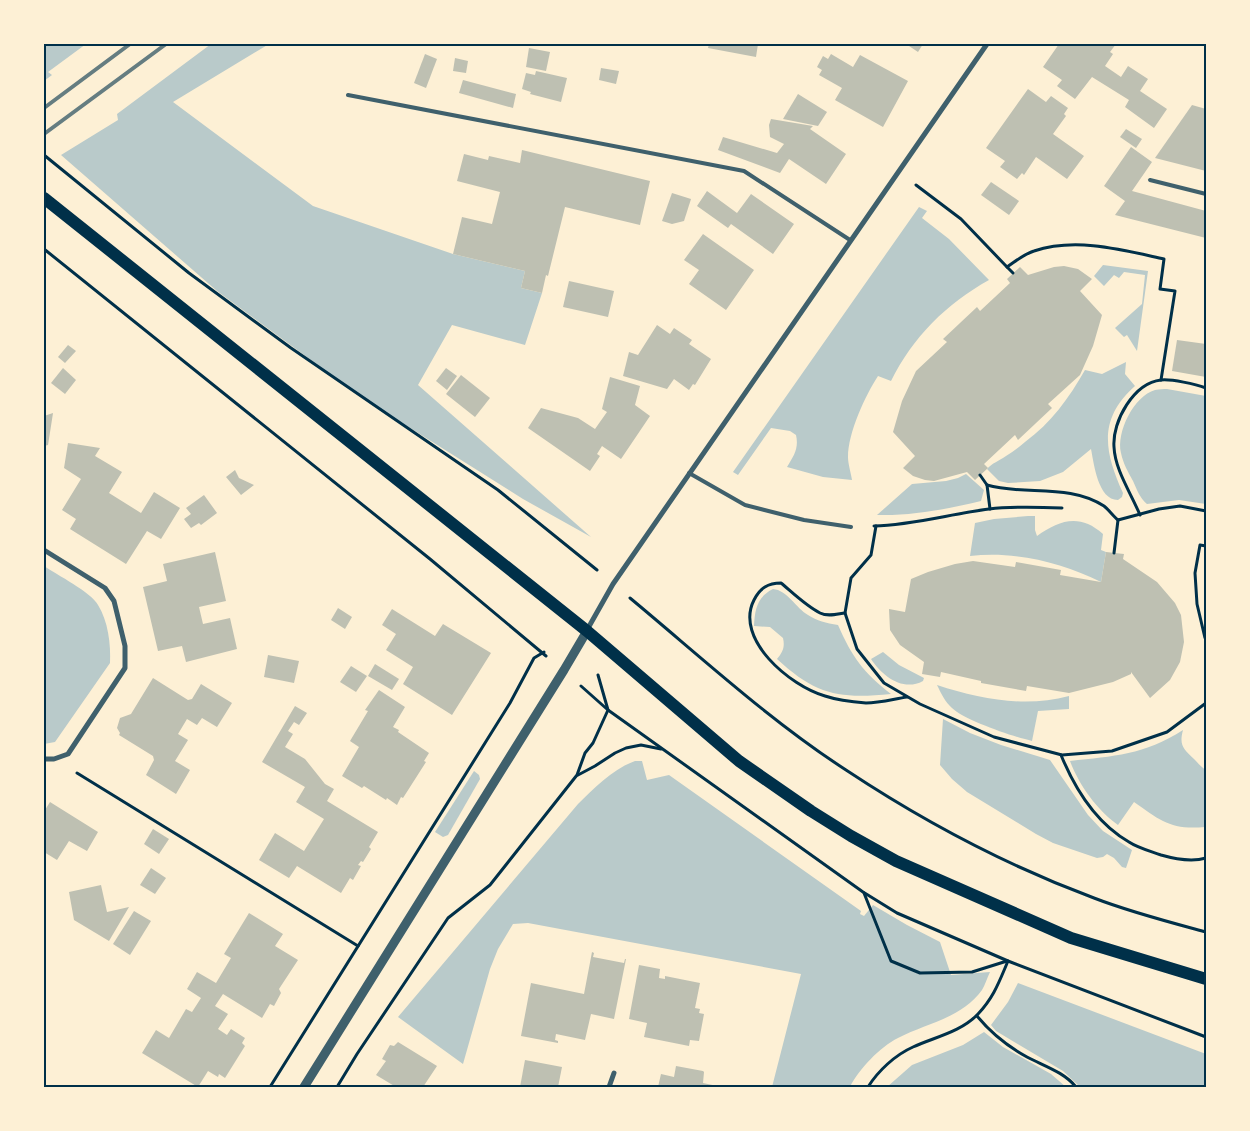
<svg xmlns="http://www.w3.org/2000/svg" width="1250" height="1131" font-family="'DejaVu Sans',sans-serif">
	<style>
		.green { fill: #b9caca }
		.building { fill: #bec0b2 }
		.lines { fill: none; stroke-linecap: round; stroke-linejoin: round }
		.path { stroke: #003049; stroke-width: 3 }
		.service { stroke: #3f606c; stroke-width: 4 }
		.minor { stroke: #3f606c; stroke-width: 5 }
		.tertiary { stroke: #3f606c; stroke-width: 9 }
		.primary { stroke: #003049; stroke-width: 12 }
		.rail { stroke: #657d81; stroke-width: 4 }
		.neatline { fill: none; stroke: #003049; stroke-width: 2 }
	</style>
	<rect width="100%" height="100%" fill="#fdf0d5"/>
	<g class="green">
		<polygon points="44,44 86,44 48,72 52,75 44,81"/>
		<polygon points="211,44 269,44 173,102 313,206 453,254 525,271 521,288 542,293 525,345 452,325 418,385 591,537 523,499 364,399 217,291 61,155 118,120 117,114"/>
		<path d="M919,207l8,4 -5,7 27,21 40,41c-43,24 -76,57 -98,101l-13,-5c-13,20 -30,57 -30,81 0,7 3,16 4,23l-29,-3 -36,-10c7,-11 12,-19 9,-32l-6,-4 -19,-3 -33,47 -5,-3z"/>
		<polygon points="1103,265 1148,271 1137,351 1127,335 1124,337 1115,328 1142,304 1145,275 1124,272 1119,278 1114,275 1104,286 1094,276"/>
		<path d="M1126,362l-1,12 10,12c-37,33 -31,65 -12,107l-1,4 -4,3c-20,0 -24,-36 -27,-51l-28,23 -23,9 -32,2 -9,-2 -12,-12c5,-6 12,-8 19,-13 7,-4 13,-9 19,-14 26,-19 44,-44 60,-72l17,4z"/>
		<path d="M1167,389l39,7v108l-27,-4 -32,4c-7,-6 -10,-14 -14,-23 -5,-9 -10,-18 -12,-28 -5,-21 13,-57 34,-63 4,-1 9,-1 12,-1z"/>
		<path d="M966,474l18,16 -3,11c-33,8 -69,15 -104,14l35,-31 34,-3 12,-3z"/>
		<path d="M1028,516h7v14l2,6c22,-16 43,-23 66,-2l-2,16 5,2 -5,30c-40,-20 -86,-31 -131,-26l5,-33 19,-4z"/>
		<path d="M44,566c13,9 47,26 54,39 10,16 13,39 12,58l-55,79 -11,2z"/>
		<path d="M773,589c14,1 23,19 35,26 9,6 18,8 30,10 14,32 25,47 53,69 -52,5 -75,1 -114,-35 6,-7 8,-12 6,-21l-13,-11 -16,-1c1,-17 3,-29 19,-37z"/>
		<path d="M883,652l16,13 25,13 -1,3c-20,11 -41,-5 -52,-22z"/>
		<path d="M937,685c43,14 88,23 132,11v13l-31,2 -6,30c-18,-4 -68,-21 -80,-33 -7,-6 -11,-15 -15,-23z"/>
		<polygon points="943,719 970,733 1001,745 1050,760 1088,815 1103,831 1132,850 1126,868 1122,867 1114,858 1107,854 1103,857 1097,858 1053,843 1036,834 967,792 952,779 940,765"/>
		<path d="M1183,730c-4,15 0,19 11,29 4,4 7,8 12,11l-1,57c-34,3 -44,-6 -71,-25l-16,23c-21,-15 -39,-40 -48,-64 44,-5 74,-6 113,-31z"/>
		<path d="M635,761h7l5,19 22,-5 192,136 -1,3 4,2 9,-11 34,20 33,17 11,33 39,-3c-3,6 -5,13 -8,18 -20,28 -55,33 -84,48 -18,9 -39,31 -48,49h-78l29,-113 -273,-51 -15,1 -15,25 -8,20 -27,95 -65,-47 180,-213c16,-16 35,-35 57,-43z"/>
		<polygon points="474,771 479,775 480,779 448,835 443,837 435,832"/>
		<polygon points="1018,983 1206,1054 1206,1087 1080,1087 1063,1071 996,1031 991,1025 1008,1002"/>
		<polygon points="984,1032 1003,1047 1051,1074 1066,1087 887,1087 912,1065 963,1045"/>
	</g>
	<g class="building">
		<polygon points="709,44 758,44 756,57 708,48"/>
		<polygon points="906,44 923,44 918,52"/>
		<polygon points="1059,44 1116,44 1110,52 1113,54 1105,66 1121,77 1128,66 1148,79 1140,91 1167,109 1154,128 1125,107 1129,100 1092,77 1075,99 1057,86 1062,80 1043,67"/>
		<polygon points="529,48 550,52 546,71 526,67"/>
		<polygon points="425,54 437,59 426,88 414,83"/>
		<polygon points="831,54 853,67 860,55 908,81 883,127 835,100 842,88 819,75 822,70 817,67 823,56 828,59"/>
		<polygon points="455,58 468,61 466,73 453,71"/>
		<polygon points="601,68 619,71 616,84 599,80"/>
		<polygon points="536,71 567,78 561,102 530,94 531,92 522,89 526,73 535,75"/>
		<polygon points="463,80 516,94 513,108 459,93"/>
		<polygon points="1028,89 1046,102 1051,96 1068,108 1064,114 1066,116 1053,134 1084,156 1067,179 1036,157 1024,175 1022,173 1017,179 1000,167 1005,161 986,148"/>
		<polygon points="798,94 827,112 818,126 783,119"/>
		<polygon points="1192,105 1206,109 1206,171 1155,158"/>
		<polygon points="771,119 813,126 810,129 846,154 826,184 789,159 780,173 718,150 723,137 777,153 784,144 770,137 769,125"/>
		<polygon points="1126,129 1142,139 1136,148 1120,137"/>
		<polygon points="1131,147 1152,162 1132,191 1206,211 1206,238 1115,215 1125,201 1104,186"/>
		<polygon points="522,150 650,181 640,225 565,207 548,276 546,275 542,293 521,288 525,271 453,254 462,217 492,224 500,192 457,181 464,154 488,160 489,156 520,163"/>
		<polygon points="991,182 1019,201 1009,215 981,195"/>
		<polygon points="707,191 737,213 751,194 794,224 773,254 731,224 728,228 697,206"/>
		<polygon points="672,193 691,199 684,221 672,224 662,221"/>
		<polygon points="703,234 754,270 726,310 689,284 699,270 684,260"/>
		<polygon points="1064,266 1078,269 1092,279 1080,291 1102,315 1093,346 1080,375 1048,404 1052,408 1018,440 1015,435 984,464 988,468 975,480 967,472 934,481 925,480 913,476 903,468 915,456 893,432 902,401 916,371 947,342 943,339 977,307 980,311 1010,283 1007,279 1020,267 1028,275 1054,267"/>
		<polygon points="569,281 614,291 608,317 563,307"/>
		<polygon points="657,325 670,334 674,328 692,340 689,344 711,359 695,385 693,384 689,390 674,379 667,389 623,376 629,352 638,355"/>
		<polygon points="1177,340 1206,344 1206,377 1172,371"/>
		<polygon points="68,345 76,351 65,363 58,357"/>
		<polygon points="63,368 76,380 65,394 51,383"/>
		<polygon points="446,368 457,376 447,390 436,381"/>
		<polygon points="461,375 490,398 475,417 446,394"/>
		<polygon points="610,377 640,386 635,405 650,416 621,459 602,446 597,454 600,456 590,471 528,428 541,408 578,418 595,429 607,412 602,409"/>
		<polygon points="53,413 48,445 44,446 44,416"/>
		<polygon points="68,443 100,448 95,456 122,472 109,493 141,513 154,492 180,508 161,539 147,531 126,564 70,529 76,519 62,510 81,479 64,468"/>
		<polygon points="235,470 239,478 254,485 241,495 226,477"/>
		<polygon points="204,495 217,513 201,525 199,523 191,528 184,519 191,514 186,508"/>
		<polygon points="215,552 226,601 199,607 203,624 230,618 237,649 186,662 182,646 158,651 143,587 167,581 163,564"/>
		<polygon points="1106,552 1124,554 1123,559 1157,582 1175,603 1181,615 1184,642 1180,662 1170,680 1150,698 1131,672 1131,674 1113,682 1069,693 1027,686 1026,691 981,683 981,681 941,672 940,677 922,674 924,662 900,645 890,630 889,609 905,612 911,579 928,572 955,564 973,561 1015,567 1016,562 1061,570 1060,575 1101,582"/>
		<polygon points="338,608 352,617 345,629 331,620"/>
		<polygon points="392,609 435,636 443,624 491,653 452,715 403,684 413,667 386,650 396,634 382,625"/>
		<polygon points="268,655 299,661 294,683 264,677"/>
		<polygon points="375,664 399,679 392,690 368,676"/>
		<polygon points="351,666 367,676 356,692 340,682"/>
		<polygon points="153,678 188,700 192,699 201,684 232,703 217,727 202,718 197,725 187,719 178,734 188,740 175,761 190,770 176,794 146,775 154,760 153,756 119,735 120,733 117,728 120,718 131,714"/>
		<polygon points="379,690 405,707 393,727 399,730 398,732 429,753 424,761 426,762 403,798 401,797 397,805 387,798 386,800 364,786 362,788 342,776 359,747 350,741 368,711 365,710"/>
		<polygon points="295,706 307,713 299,725 294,722 288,731 293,734 285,747 305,759 325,784 334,789 327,801 378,832 369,847 371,849 363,862 361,861 358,865 361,866 353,880 350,878 341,893 297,866 289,878 259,860 275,833 304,851 324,819 296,802 305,787 262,762"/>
		<polygon points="50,802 98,832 87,851 69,841 57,860 44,852 44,810 45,810"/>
		<polygon points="153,829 169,839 159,854 144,844"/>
		<polygon points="151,868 166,878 155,894 140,885"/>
		<polygon points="101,885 107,912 129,907 109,941 74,920 69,892"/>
		<polygon points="134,911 151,921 130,955 113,944"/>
		<polygon points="249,913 283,934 275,946 298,960 279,989 281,993 274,1006 270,1004 262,1018 223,994 215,1006 228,1014 218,1029 227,1035 231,1029 245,1038 242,1043 245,1046 225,1078 219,1074 218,1077 208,1071 198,1087 142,1053 156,1030 169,1038 186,1009 192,1012 201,998 187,989 197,972 216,983 231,958 224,954"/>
		<polygon points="592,952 594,953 593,957 624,963 625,959 626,959 614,1019 591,1014 585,1040 556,1034 555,1040 558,1041 558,1043 521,1036 531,983 584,994"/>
		<polygon points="639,965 660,969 659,978 665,979 665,976 700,983 695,1008 700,1009 699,1013 704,1014 699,1041 690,1040 689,1046 644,1037 647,1023 629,1019"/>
		<polygon points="398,1042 437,1066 423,1087 396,1087 376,1075 386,1061 382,1059 390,1045 394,1046"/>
		<polygon points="525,1060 562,1067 558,1087 520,1087"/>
		<polygon points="676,1066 703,1071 704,1072 703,1083 722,1087 658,1087 661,1074 674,1077"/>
	</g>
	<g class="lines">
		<g class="path">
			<polyline points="44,155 189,273 291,348 498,490 597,570"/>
			<path d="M916,185l45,34 46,48c9,-6 17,-13 27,-16 42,-14 89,-1 130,8l-4,30 15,2 -14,89"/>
			<polyline points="44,249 430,559 546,656"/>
			<polyline points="1007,267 1013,273"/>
			<polyline points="980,475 987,485 990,509"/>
			<path d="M987,485c38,11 82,-2 117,21 5,4 9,10 14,14l41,-11 21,-3 26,5"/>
			<path d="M1140,515c-9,-22 -25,-45 -26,-68 -2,-26 20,-64 47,-67 11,-1 34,4 45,8"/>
			<path d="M874,526c39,-1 76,-12 115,-17 24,-3 49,-2 73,-1"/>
			<polyline points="876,526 871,555 851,578 845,613 857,649 884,683 920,704 994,737 1062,755 1112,751 1167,732 1206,703"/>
			<polyline points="1206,546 1200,545 1195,573 1197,604 1205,638 1206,638"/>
			<polyline points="1114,553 1118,520"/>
			<path d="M630,598c71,59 139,122 216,172 77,51 162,96 248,128 36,14 75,24 112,34"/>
			<path d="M845,613c-8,1 -17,4 -25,0 -14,-7 -27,-20 -39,-30 -13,0 -21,5 -27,17 -20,39 36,86 71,96 12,4 28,6 41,7 13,0 28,-4 41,-6"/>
			<polyline points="581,686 608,710 863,892 897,913 1008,961 1206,1037"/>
			<path d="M1061,755c14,34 35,68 68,87 9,6 21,9 32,13 14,4 31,7 45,3"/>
			<polyline points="77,773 358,946"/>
			<polyline points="578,775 595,766 615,753 626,748 641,745 661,749"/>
			<polyline points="864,893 891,961 920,973 972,972 1007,961"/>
			<path d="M977,1016c14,17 30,30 50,41 17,9 37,15 49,30"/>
			<polyline points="270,1087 510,703 534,658 544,652"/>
			<polyline points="337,1087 357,1054 448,918 490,885 577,775 585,753 593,743 608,710 598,675"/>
			<path d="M868,1087c10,-16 27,-32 45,-40 22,-10 48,-15 65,-33 16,-17 21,-32 30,-53"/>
		</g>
		<g class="service">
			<polyline points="348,95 744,171 850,240"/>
			<polyline points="1150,180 1206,194"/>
			<polyline points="689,473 745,505 804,520 851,527"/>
		</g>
		<g class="minor">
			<polyline points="44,550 105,588 114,601 125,646 125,668 68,754 54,759 44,759"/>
			<polyline points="587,630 613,584 987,44"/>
			<polyline points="609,1087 614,1073"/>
		</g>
		<polyline class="tertiary" points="304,1087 564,670 587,631"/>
		<polyline class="primary" points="44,198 587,631 739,761 811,811 851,836 896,861 1071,938 1206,979"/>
		<g class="rail">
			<polyline points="44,108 130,44"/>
			<polyline points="44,134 166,44"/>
		</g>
	</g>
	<rect width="1250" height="1131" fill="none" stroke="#fdf0d5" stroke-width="90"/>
	<rect x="45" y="45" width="1160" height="1041" class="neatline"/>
</svg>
